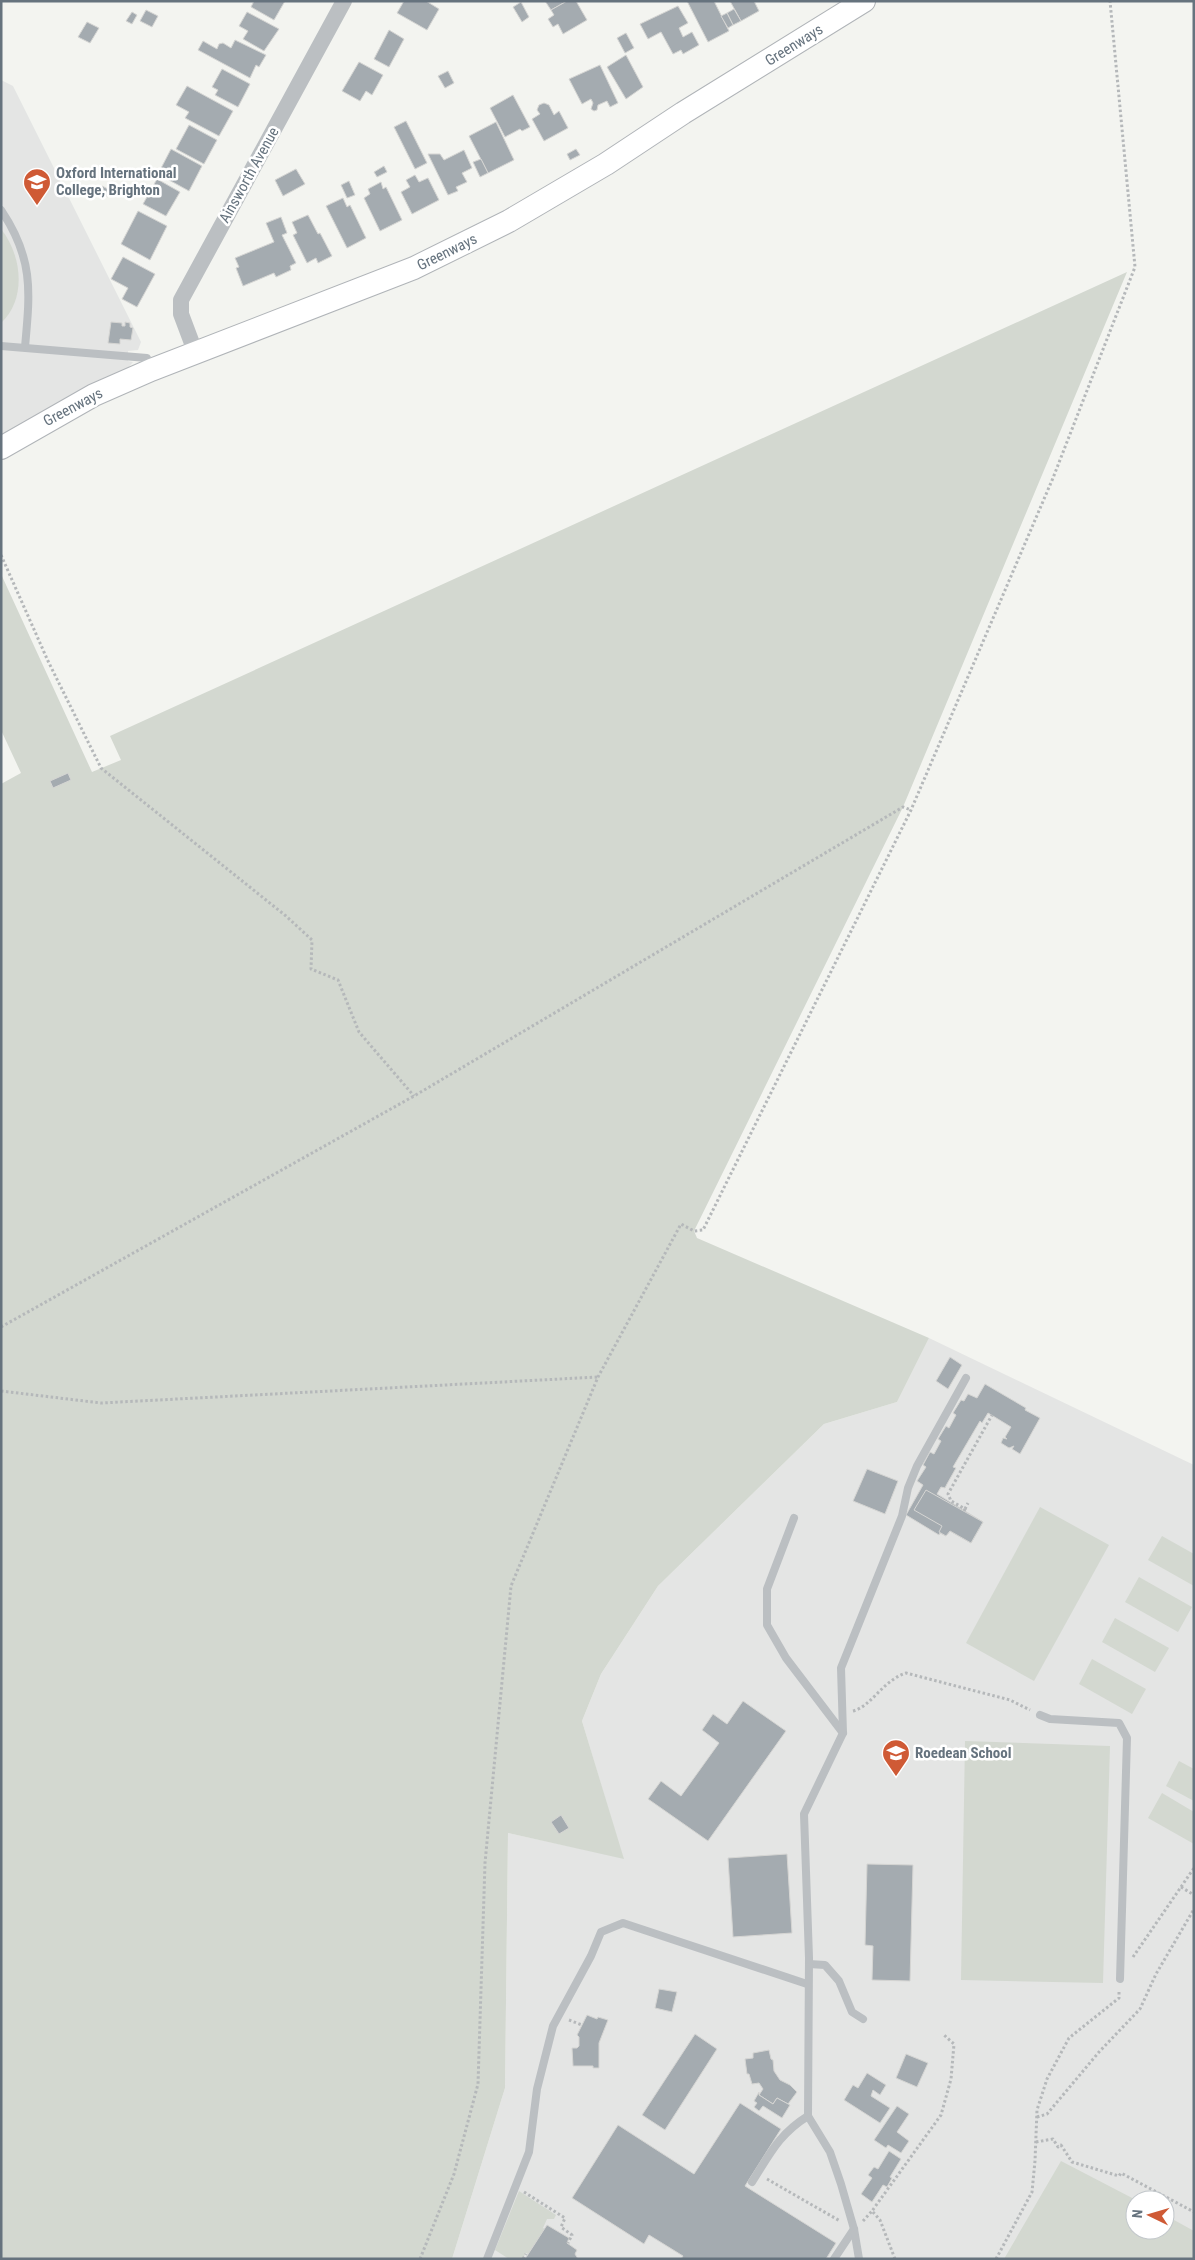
<svg xmlns="http://www.w3.org/2000/svg" width="1195" height="2260" font-family="'Roboto Condensed',sans-serif">
	<style>
		.built { fill: #e4e5e4; fill-rule: evenodd }
		.green { fill: #d3d8d0 }
		.building { fill: #a4abb0; stroke: #d5d5d3 }
		.lines { fill: none; stroke-linecap: round; stroke-linejoin: round }
		.secondary-casing { stroke: #b0b4b8; stroke-width: 24 }
		.path { stroke: #b5b8ba; stroke-width: 3; stroke-dasharray: 2.5 2.5; stroke-linecap: butt }
		.lane { stroke: #bbbfc2; stroke-width: 8 }
		.street { stroke: #bbbfc2; stroke-width: 16 }
		.secondary { stroke: #fff; stroke-width: 22 }
		.labels { text-anchor: middle; stroke-width: 5; stroke-linejoin: round; paint-order: stroke }
		.street-label { font-size: 15px; fill: #66737e; stroke: #fff }
		.poi-label { font-size: 15px; font-weight: bold; fill: #66737e; stroke: #fff; text-anchor: start }
	</style>
	<rect width="100%" height="100%" fill="#f3f4f0"/>
	<g class="built">
		<polygon points="1,80 13,86 141,342 138,350 128,351 128,361 133,362 127,369 1,438"/>
		<path d="M929,1338l265,127v794h-742l53,-171 3,-255 115,25 -41,-137 19,-47 57,-88 166,-162 73,-22zM1135,2200h30v30h-30z"/>
	</g>
	<g class="green">
		<path d="M1,229c21,26 26,70 0,94z"/>
		<polygon points="1127,272 903,807 694,1231 697,1238 929,1338 897,1402 824,1424 658,1586 601,1674 582,1721 624,1859 508,1833 505,2088 452,2259 1,2259 1,784 21,773 1,730 1,574 92,772 121,760 110,736"/>
		<polygon points="1040,1507 1109,1545 1034,1681 966,1643"/>
		<polygon points="1162,1536 1194,1554 1194,1586 1148,1560"/>
		<polygon points="1139,1577 1192,1607 1178,1632 1125,1602"/>
		<polygon points="1115,1618 1169,1648 1155,1672 1102,1642"/>
		<polygon points="1092,1659 1146,1689 1132,1714 1079,1684"/>
		<polygon points="965,1741 1110,1746 1103,1983 961,1980"/>
		<polygon points="1179,1761 1194,1769 1194,1801 1166,1786"/>
		<polygon points="1162,1793 1194,1812 1194,1844 1148,1818"/>
		<polygon points="1061,2161 1136,2200 1135,2230 1165,2230 1165,2215 1194,2231 1194,2259 1004,2259"/>
		<polygon points="519,2191 556,2215 554,2219 547,2219 543,2228 545,2229 528,2254 526,2253 522,2259 509,2259 495,2250"/>
	</g>
	<g class="building">
		<polygon points="254,1 285,1 274,20 251,7"/>
		<polygon points="404,1 426,1 439,9 427,30 397,13"/>
		<polygon points="545,1 567,1 551,10"/>
		<polygon points="567,1 576,1 587,20 563,34 558,24 553,27 548,19 554,15 551,10"/>
		<polygon points="687,1 714,1 729,31 708,42"/>
		<polygon points="730,1 754,1 759,11 741,21"/>
		<polygon points="521,2 529,17 522,22 513,7"/>
		<polygon points="678,6 688,23 679,28 683,37 692,32 699,45 683,54 681,50 673,54 661,32 648,39 640,24"/>
		<polygon points="734,9 741,21 733,25 727,13"/>
		<polygon points="146,10 158,16 152,27 140,21"/>
		<polygon points="132,12 137,15 132,24 126,21"/>
		<polygon points="247,12 279,29 264,51 243,39 248,31 239,26"/>
		<polygon points="727,13 733,25 728,28 721,16"/>
		<polygon points="87,22 99,28 90,43 78,37"/>
		<polygon points="389,30 404,39 389,67 374,59"/>
		<polygon points="626,33 634,48 625,53 617,38"/>
		<polygon points="235,40 266,55 259,67 256,65 250,78 198,50 203,41 217,49 219,44 223,43 231,48"/>
		<polygon points="626,55 643,87 626,99 607,67"/>
		<polygon points="359,62 383,75 372,95 366,91 360,101 342,91"/>
		<polygon points="600,65 618,103 610,107 607,101 598,105 597,110 594,111 591,109 593,103 591,99 582,104 569,79"/>
		<polygon points="222,69 250,84 238,107 215,95 218,90 212,87"/>
		<polygon points="448,71 454,83 445,88 438,76"/>
		<polygon points="187,86 233,111 219,136 185,118 189,112 176,105"/>
		<polygon points="513,95 530,127 522,131 520,129 505,137 490,108"/>
		<polygon points="544,103 549,105 554,115 559,111 568,128 544,141 532,119 540,114 537,110 539,105"/>
		<polygon points="406,121 427,163 415,169 394,127"/>
		<polygon points="496,122 514,160 488,173 469,136"/>
		<polygon points="189,125 217,140 204,164 176,149"/>
		<polygon points="171,149 202,166 189,191 158,174"/>
		<polygon points="576,149 580,155 570,160 567,154"/>
		<polygon points="464,150 472,168 462,173 467,182 456,187 458,191 448,195 428,154 440,154 444,160"/>
		<polygon points="481,159 488,173 480,177 473,162"/>
		<polygon points="384,166 387,172 377,177 374,172"/>
		<polygon points="296,169 305,184 283,196 275,180"/>
		<polygon points="415,175 419,182 428,178 439,200 412,214 401,192 410,187 406,180"/>
		<polygon points="157,179 180,192 166,216 143,204"/>
		<polygon points="349,181 355,195 347,198 341,185"/>
		<polygon points="381,182 383,189 386,187 402,220 380,231 364,198 370,194 368,189"/>
		<polygon points="102,186 112,191 108,197 99,192"/>
		<polygon points="343,198 347,207 350,205 366,238 347,248 326,206"/>
		<polygon points="138,211 167,226 150,260 121,244"/>
		<polygon points="308,215 318,234 320,233 332,256 318,263 316,258 307,263 293,235 297,233 292,222"/>
		<polygon points="281,217 287,233 282,235 296,263 290,266 291,270 276,277 274,273 243,286 236,268 239,267 235,258 274,242 266,223"/>
		<polygon points="123,257 155,274 137,307 122,299 128,288 111,279"/>
		<polygon points="111,322 122,323 122,326 125,326 125,322 130,323 130,327 133,328 131,340 120,339 120,344 108,343"/>
		<polygon points="68,773 71,780 53,788 50,781"/>
		<polygon points="950,1357 962,1365 948,1389 936,1381"/>
		<polygon points="985,1384 1026,1408 1025,1410 1040,1418 1020,1454 1012,1449 1014,1446 1009,1448 1001,1443 1003,1438 1007,1439 1005,1437 1011,1427 988,1413 982,1423 980,1421 953,1467 956,1468 947,1484 945,1488 941,1487 937,1494 983,1522 971,1543 950,1531 946,1536 940,1533 939,1535 906,1515 923,1485 917,1481 926,1467 923,1465 930,1452 934,1454 941,1441 938,1439 946,1426 949,1428 956,1415 953,1413 961,1400 964,1401 968,1394 977,1398"/>
		<polygon points="867,1469 898,1481 885,1514 853,1501"/>
		<polygon points="926,1490 983,1522 971,1543 950,1531 946,1536 939,1532 942,1526 914,1510"/>
		<polygon points="743,1701 786,1731 708,1841 648,1799 661,1781 681,1796 719,1743 702,1730 713,1714 727,1724"/>
		<polygon points="561,1815 569,1828 559,1834 551,1822"/>
		<polygon points="787,1854 792,1933 733,1937 728,1858"/>
		<polygon points="867,1864 913,1865 910,1981 872,1980 873,1946 865,1945"/>
		<polygon points="659,1989 677,1992 672,2012 655,2008"/>
		<polygon points="587,2015 597,2019 598,2017 608,2020 599,2043 599,2068 593,2068 593,2066 573,2066 572,2048 577,2048 579,2046 579,2037 577,2035"/>
		<polygon points="695,2034 717,2049 665,2130 642,2115"/>
		<polygon points="769,2050 771,2059 773,2060 774,2071 780,2080 790,2085 797,2092 788,2104 777,2098 773,2104 759,2095 763,2089 759,2083 752,2084 749,2074 747,2074 745,2059 753,2058 753,2053"/>
		<polygon points="906,2054 928,2063 917,2087 896,2078"/>
		<polygon points="867,2073 886,2085 880,2095 873,2090 871,2096 890,2108 880,2123 844,2100 853,2085 858,2088"/>
		<polygon points="759,2092 759,2095 773,2104 777,2098 790,2105 782,2118 763,2106 759,2111 754,2107 757,2103 754,2101"/>
		<polygon points="740,2103 781,2129 745,2186 836,2243 826,2259 681,2259 683,2256 649,2235 644,2244 572,2198 618,2125 694,2174"/>
		<polygon points="897,2106 909,2114 897,2132 909,2141 901,2153 888,2145 886,2148 874,2140"/>
		<polygon points="889,2151 901,2159 890,2177 892,2178 887,2187 883,2185 872,2202 861,2194 872,2178 868,2175 874,2167 878,2169"/>
		<polygon points="547,2225 569,2238 567,2243 577,2250 575,2254 578,2259 525,2259"/>
	</g>
	<g class="lines">
		<g class="secondary-casing">
			<polyline id="secondary" points="1,448 94,395 151,370 414,268 509,221 606,164 683,113 864,1"/>
		</g>
		<g class="path">
			<polyline points="1,555 48,661 101,768 286,916 312,940 311,969 338,980 359,1032 414,1096"/>
			<polyline points="1,1327 414,1096 903,807 911,810"/>
			<polyline points="1,1391 101,1403 598,1377"/>
			<polyline points="965,1509 968,1503"/>
			<polyline points="964,1511 965,1509 951,1501 948,1494 992,1415"/>
			<path d="M853,1711c19,-5 29,-30 53,-38l104,27 20,10"/>
			<polyline points="1181,1887 1194,1895"/>
			<polyline points="1133,1957 1194,1868"/>
			<polyline points="569,2020 582,2025"/>
			<polyline points="1037,2117 1047,2114 1099,2052 1140,2009 1156,1974 1194,1909"/>
			<polyline points="1036,2142 1053,2139 1058,2147 1061,2145 1072,2162 1119,2176 1121,2173 1194,2212"/>
			<polyline points="767,2179 840,2221"/>
			<polyline points="524,2192 565,2218 561,2227 572,2235 568,2243"/>
			<polyline points="863,2221 872,2211"/>
			<polyline points="420,2259 454,2174 478,2084 485,1863 511,1586 598,1377 681,1224 694,1231 703,1230 911,810 1053,478 1135,267 1110,1"/>
			<polyline points="523,2259 526,2254"/>
			<polyline points="895,2259 880,2220 872,2211 941,2115 951,2079 954,2044 944,2035"/>
			<polyline points="996,2259 1032,2192 1035,2161 1037,2110 1047,2079 1069,2038 1119,1998 1119,1990"/>
		</g>
		<g class="lane">
			<path d="M1,210c33,49 29,82 24,137"/>
			<polyline points="1,346 147,358 151,368"/>
			<polyline points="794,1518 767,1589 767,1625 786,1658 843,1733"/>
			<polyline points="1040,1715 1050,1719 1119,1723 1127,1738 1120,1979"/>
			<polyline points="809,1964 825,1965 839,1981 852,2012 863,2019"/>
			<path d="M752,2182c18,-28 27,-48 56,-66"/>
			<polyline points="487,2259 529,2152 537,2089 553,2026 591,1956 601,1932 623,1923 807,1984"/>
			<polyline points="834,2259 854,2229"/>
			<polyline points="859,2259 854,2229 841,2184 830,2152 808,2116 809,1958 804,1814 843,1733 841,1668 902,1516 908,1488 917,1466 966,1378"/>
		</g>
		<polyline class="street" points="196,354 181,314 181,300 344,1"/>
		<use href="#secondary" class="secondary"/>
	</g>
	<defs>
		<g id="school-pin" transform="scale(1.4375)"><path d="M0 17L-7.5 6A9.5 9.5 0 1 1 7.5 6Z" fill="#cf5a35" stroke="#fff"/><path d="M0-5L7-2L0 1L-7-2ZM-4 1L0 2.5L4 1V4Q0 6-4 4Z" fill="#fff"/></g>
	</defs>
	<g fill-rule="evenodd">
		<use href="#school-pin" x="37" y="182"/>
		<use href="#school-pin" x="896" y="1753"/>
	</g>
	<g class="labels">
		<g class="street-label">
			<text transform="translate(794 45) rotate(-32)" y="5">Greenways</text>
			<text transform="translate(249 175) rotate(-61)" y="5">Ainsworth Avenue</text>
			<text transform="translate(447 252) rotate(-26)" y="5">Greenways</text>
			<text transform="translate(73 407) rotate(-28)" y="5">Greenways</text>
		</g>
		<g class="poi-label">
			<text x="56" y="178">Oxford International<tspan x="56" dy="17">College, Brighton</tspan></text>
			<text x="915" y="1758">Roedean School</text>
		</g>
	</g>
	<rect width="1195" height="2260" fill="none" stroke="#66737e" stroke-width="5"/>
	<g transform="translate(1150 2215) rotate(275)"><circle r="24" fill="#ffffff" stroke="#c2c7cb"/>
	<path d="M0-4L9 19L0 12L-9 19Z" fill="#cf5a35"/>
	<text y="-8" font-size="14" font-weight="bold" text-anchor="middle" fill="#66737e">N</text>
	</g>
</svg>
